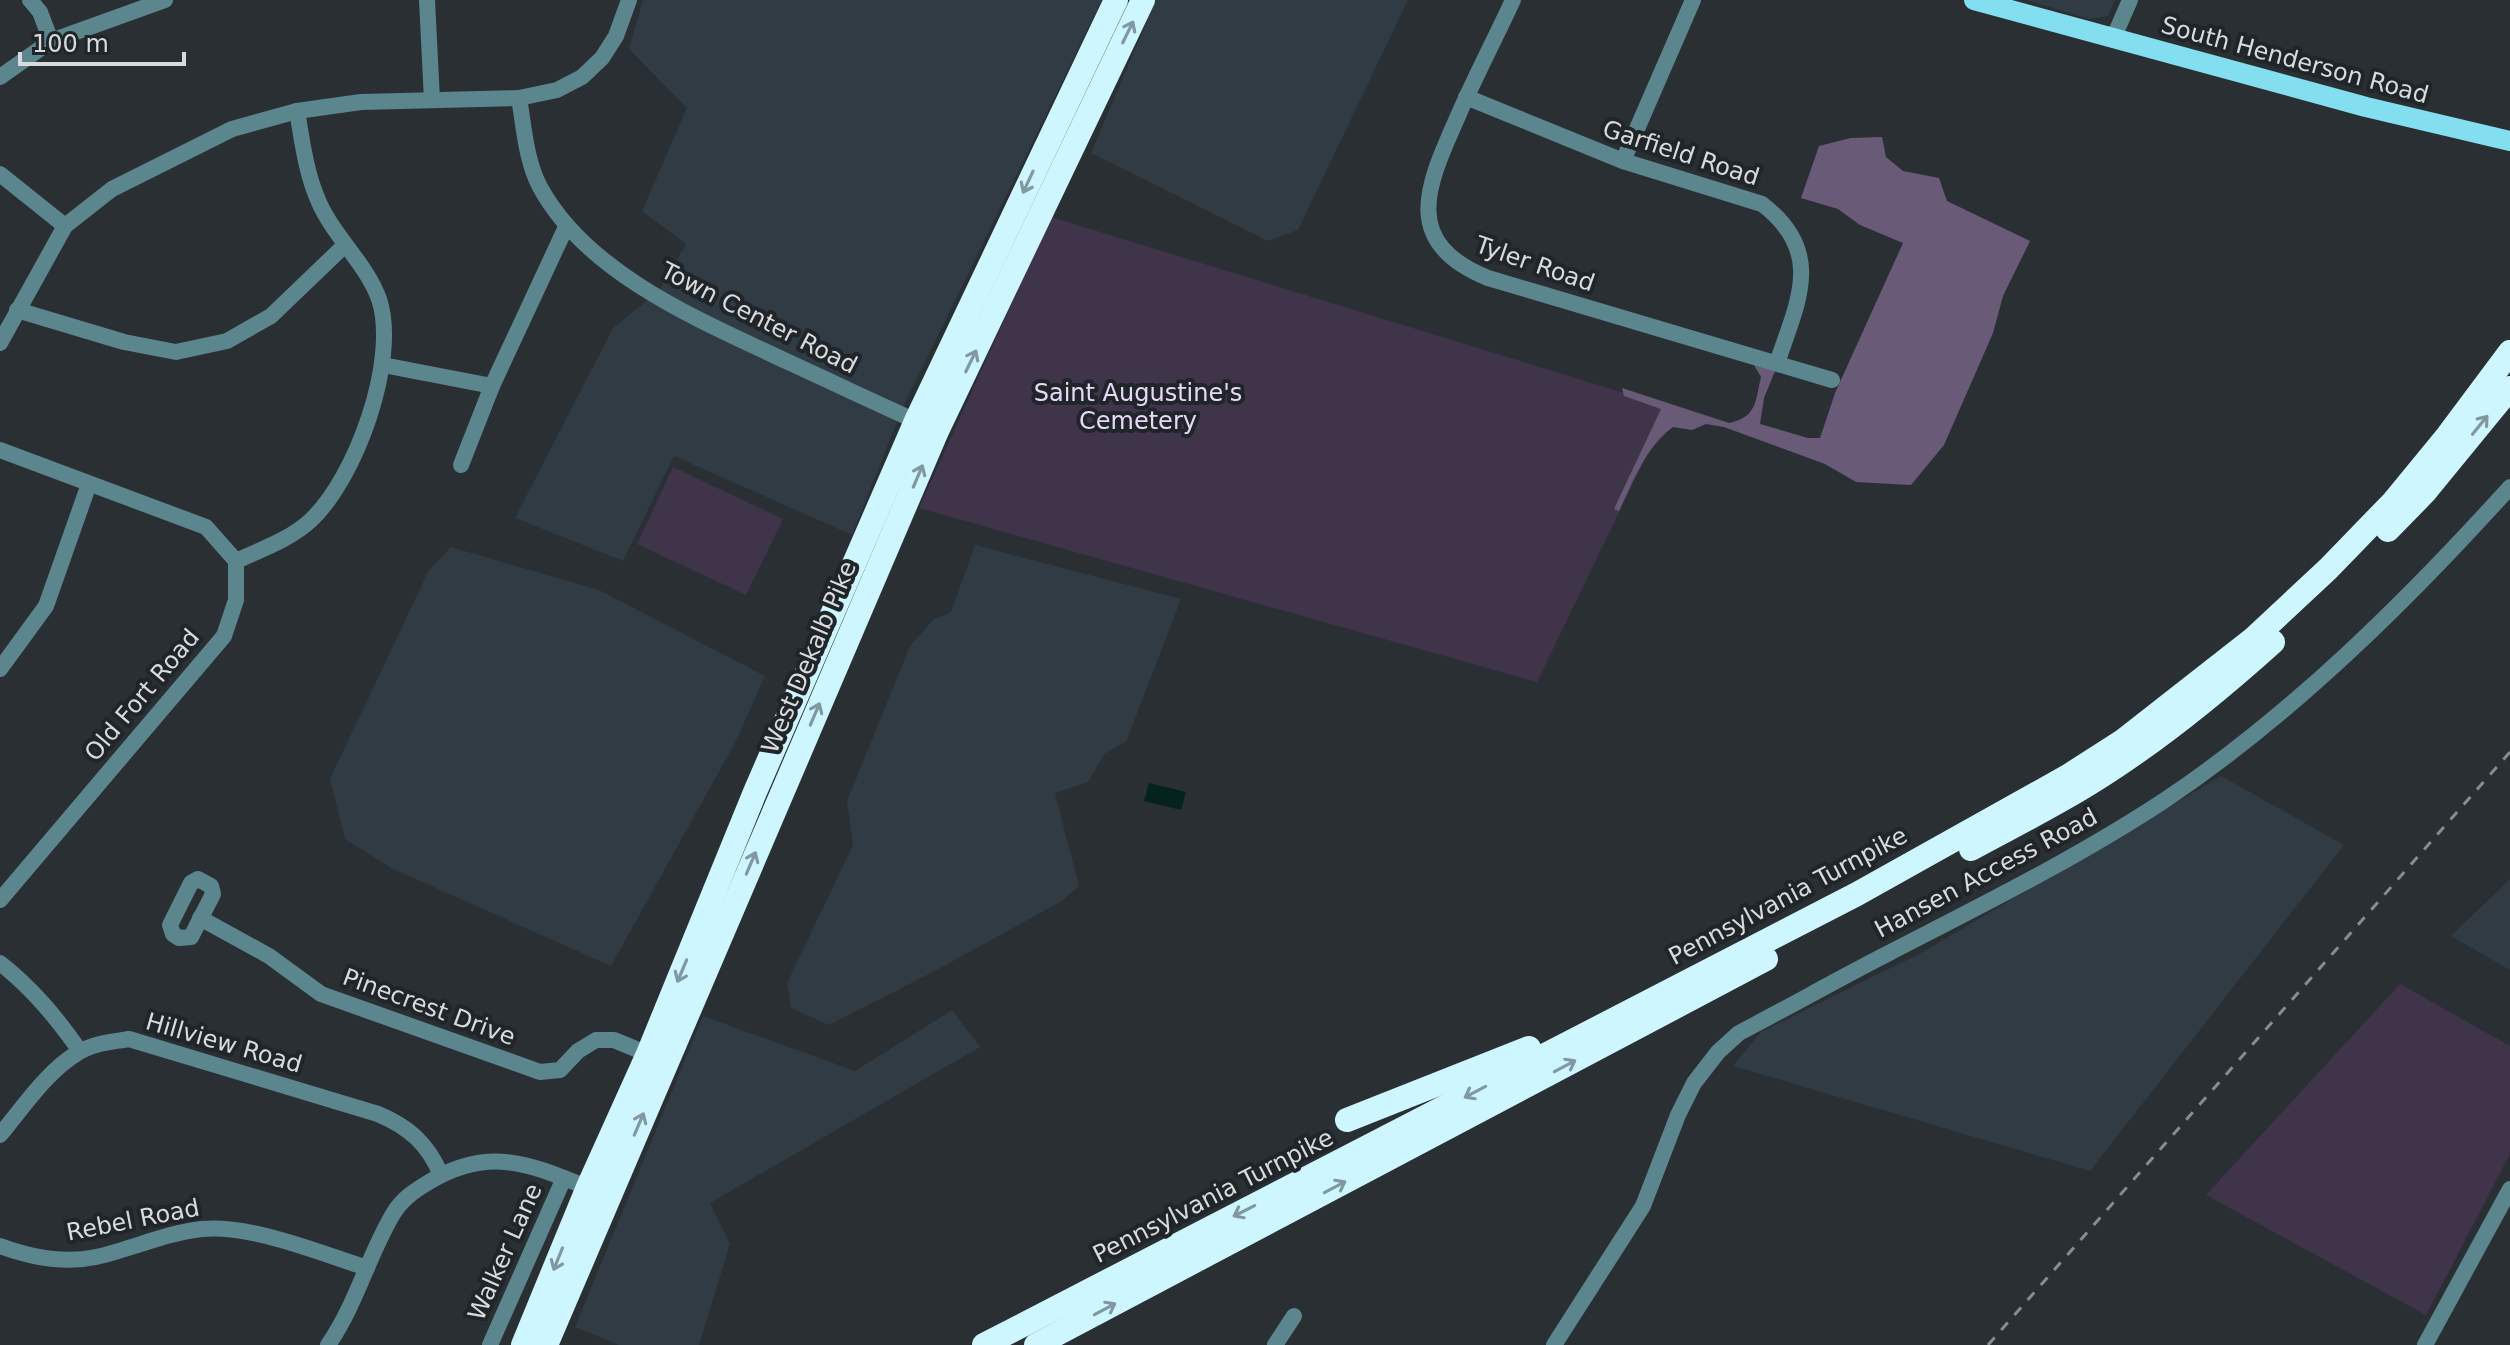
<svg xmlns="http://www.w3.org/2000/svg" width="2510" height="1345" font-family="'DejaVu Sans',sans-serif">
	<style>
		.built { fill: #303b43 }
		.green { fill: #40344b }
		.forest { fill: #695b77 }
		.water { fill: #05221c }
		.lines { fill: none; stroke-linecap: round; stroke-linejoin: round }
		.minor { stroke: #5c868e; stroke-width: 16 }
		.major { stroke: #83dfef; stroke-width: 20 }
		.highway { stroke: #cef6fe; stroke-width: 24 }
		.rail { stroke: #888c90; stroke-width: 3; stroke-dasharray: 10 10; stroke-linecap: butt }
		.oneway { stroke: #80989f }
		.labels { text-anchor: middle; stroke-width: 8; stroke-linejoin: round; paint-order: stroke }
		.street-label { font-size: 24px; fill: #d8dbde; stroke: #20252a }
		.park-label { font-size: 24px; fill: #e8d8f8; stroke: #20252a }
	</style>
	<rect width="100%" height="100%" fill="#2a2f34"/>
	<g class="built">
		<polygon points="643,0 1102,0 903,407 852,535 674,456 623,561 515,518 613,328 659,291 686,244 642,211 687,108 629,49"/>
		<polygon points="1156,0 1408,0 1298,230 1268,241 1091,153"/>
		<polygon points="2026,0 2115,0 2108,16 2089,19"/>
		<polygon points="975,545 1181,599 1126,742 1105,753 1088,782 1055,793 1079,886 1062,901 933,972 829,1025 791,1008 787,983 853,845 847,801 910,646 933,620 951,612"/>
		<polygon points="451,547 599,590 765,676 736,741 611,966 393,869 345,839 330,779 429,570"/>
		<polygon points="2221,776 2344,845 2090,1171 1733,1066 1761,1032 1921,953"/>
		<polygon points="2510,879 2510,970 2451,936"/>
		<polygon points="952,1010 980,1047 710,1203 730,1244 699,1345 619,1345 575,1327 703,1016 855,1071"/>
	</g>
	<g class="green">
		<polygon points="1051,217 1670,407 1537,682 919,508"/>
		<polygon points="673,467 783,519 746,595 637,544"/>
		<polygon points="2400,984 2510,1046 2510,1154 2426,1315 2206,1195"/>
	</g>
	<path class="forest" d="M1882,137l4,20 17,14 36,7 8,23 83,40 -27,55 -10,37 -49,112 -33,40 -55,-3 -31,-18 -101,-37 -18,-3 -14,6 -19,-3c-28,21 -39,53 -54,84l-5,-2 47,-100 -37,-13 -2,-8 107,35c28,-6 26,-21 32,-46l-7,-12 21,6 -11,27 -4,26 48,14h12l15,-45 68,-150 -43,-18 -22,-16 -37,-11 18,-52 32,-8z"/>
	<polygon class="water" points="1149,783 1186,792 1181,810 1144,801"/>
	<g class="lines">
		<g class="minor">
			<polyline points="30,0 40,12 51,41"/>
			<polyline points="427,0 432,100"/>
			<path d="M1513,0c-18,39 -38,77 -55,116 -30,68 -59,126 30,162l344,102"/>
			<polyline points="2113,39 2130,0"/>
			<polyline points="0,77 51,41 165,0"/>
			<path d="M1466,97l157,64 139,43c63,48 36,97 15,159"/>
			<path d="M519,98c5,29 7,63 21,89 47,87 161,134 246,174 46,21 92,43 139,64"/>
			<polyline points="1623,161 1693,0"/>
			<polyline points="0,174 65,226"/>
			<polyline points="17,310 124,342 176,352 227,341 271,316 345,245"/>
			<polyline points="0,343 65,226 112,189 232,129 297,111 361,102 519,98 557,90 582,77 602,58 616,36 629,0"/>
			<polyline points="383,365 492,386 566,227"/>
			<polyline points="0,450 206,527 236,561 236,600 224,636 0,900"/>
			<polyline points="461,465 492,386"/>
			<path d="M236,561c26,-12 55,-22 75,-41 45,-42 88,-161 68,-221 -13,-36 -46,-63 -61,-99 -12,-27 -16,-60 -21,-89"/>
			<polyline points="0,669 46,606 89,484"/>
			<polygon points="198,879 211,886 213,894 191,937 179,938 173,934 170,925 191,883"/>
			<polyline points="200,918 269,956 321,994 540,1072 560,1070 578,1051 596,1040 614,1040 648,1054"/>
			<path d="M0,963c32,25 56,54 80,88"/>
			<path d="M0,1135c24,-29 47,-64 79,-83 15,-9 33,-10 50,-13l249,75c31,13 50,30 63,61"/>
			<path d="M0,1246c30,11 64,18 96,11 36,-8 69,-24 106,-28 48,-5 118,24 165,39"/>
			<path d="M328,1345c28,-40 40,-89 65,-131 9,-15 21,-23 36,-32 63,-38 105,-16 167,9"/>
			<polyline points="490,1345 564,1178"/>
			<polyline points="1275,1345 1294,1316"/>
			<path d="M1554,1345l89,-139 35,-91 16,-32 24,-31 21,-19c50,-26 99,-54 150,-80 93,-48 188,-95 276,-153 127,-85 243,-200 345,-313"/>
			<polyline points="2425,1345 2510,1189"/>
		</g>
		<polyline class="major" points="1974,0 2366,107 2510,141"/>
		<g class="highway">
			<polyline points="2388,530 2425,492 2510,388"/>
			<path d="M1971,849c48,-26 98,-51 144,-82 56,-37 108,-80 158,-125"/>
			<polyline points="1347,1120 1529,1048"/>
			<polyline points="523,1345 588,1187 648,1054 755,792 916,421 1116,0"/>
			<polyline points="546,1345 937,431 1143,0"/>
			<polyline points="984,1345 1857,894 2068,776 2124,740 2253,639 2328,569 2393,502 2448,435 2510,352"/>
			<polyline points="1036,1345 1766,959"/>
		</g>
		<polyline class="rail" points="1988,1345 2510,752"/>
	</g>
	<defs><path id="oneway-shaft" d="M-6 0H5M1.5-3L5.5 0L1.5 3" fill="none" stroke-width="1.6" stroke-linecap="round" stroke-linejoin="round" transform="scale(2)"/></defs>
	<g class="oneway">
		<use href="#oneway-shaft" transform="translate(1128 32) rotate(-64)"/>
		<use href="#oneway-shaft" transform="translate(1028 182) rotate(115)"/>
		<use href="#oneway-shaft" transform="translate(971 361) rotate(-64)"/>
		<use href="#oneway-shaft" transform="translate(2480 425) rotate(-51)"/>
		<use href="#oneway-shaft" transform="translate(918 476) rotate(-67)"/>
		<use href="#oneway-shaft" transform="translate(815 714) rotate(-67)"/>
		<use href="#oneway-shaft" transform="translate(751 863) rotate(-67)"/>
		<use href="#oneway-shaft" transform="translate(682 971) rotate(113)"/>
		<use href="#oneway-shaft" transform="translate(1565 1066) rotate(-28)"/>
		<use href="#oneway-shaft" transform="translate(1475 1092) rotate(152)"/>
		<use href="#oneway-shaft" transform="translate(639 1124) rotate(-67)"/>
		<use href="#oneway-shaft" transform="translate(1335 1187) rotate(-28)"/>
		<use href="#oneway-shaft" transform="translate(1244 1211) rotate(153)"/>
		<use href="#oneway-shaft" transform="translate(558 1259) rotate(112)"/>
		<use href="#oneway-shaft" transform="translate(1105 1309) rotate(-28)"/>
	</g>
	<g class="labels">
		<g class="street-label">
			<text transform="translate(2295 60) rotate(15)" y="8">South Henderson Road</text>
			<text transform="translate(1681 153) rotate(18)" y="8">Garfield Road</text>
			<text transform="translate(1535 264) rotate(19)" y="8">Tyler Road</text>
			<text transform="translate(759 318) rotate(27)" y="8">Town Center Road</text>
			<text transform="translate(809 657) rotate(-67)" y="8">West Dekalb Pike</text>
			<text transform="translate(142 695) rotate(-50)" y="8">Old Fort Road</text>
			<text transform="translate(1986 873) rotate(-28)" y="8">Hansen Access Road</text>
			<text transform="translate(1788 896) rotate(-28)" y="8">Pennsylvania Turnpike</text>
			<text transform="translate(429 1007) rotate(20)" y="8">Pinecrest Drive</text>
			<text transform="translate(224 1043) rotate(16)" y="8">Hillview Road</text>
			<text transform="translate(1213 1196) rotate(-27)" y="8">Pennsylvania Turnpike</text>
			<text transform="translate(133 1220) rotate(-11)" y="8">Rebel Road</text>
			<text transform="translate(505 1252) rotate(-66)" y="8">Walker Lane</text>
		</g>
		<g class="park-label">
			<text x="1138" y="401">Saint Augustine's<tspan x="1138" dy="28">Cemetery</tspan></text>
		</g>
	</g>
	<path d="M20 52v12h164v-12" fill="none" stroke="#d8dbde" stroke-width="4"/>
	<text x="32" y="52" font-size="24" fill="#d8dbde" stroke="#20252a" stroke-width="6" paint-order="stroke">100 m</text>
</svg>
